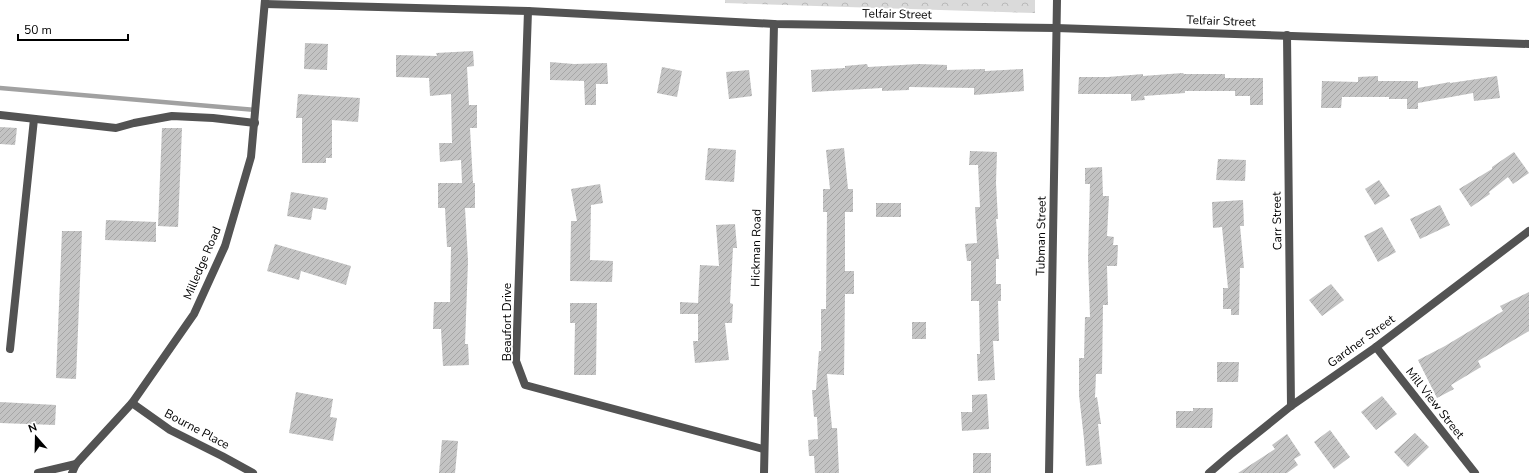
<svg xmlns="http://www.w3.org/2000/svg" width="1529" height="473" font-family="'Nunito Sans',sans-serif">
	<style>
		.park { fill: url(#park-crowns) }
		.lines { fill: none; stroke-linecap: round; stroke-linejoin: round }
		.stream { stroke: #a1a1a1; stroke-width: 4.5 }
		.building { fill: url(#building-hatch) }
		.minor { stroke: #535353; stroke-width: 8 }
		.tertiary { stroke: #535353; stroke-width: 8 }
		.labels { text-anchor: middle; stroke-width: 4; stroke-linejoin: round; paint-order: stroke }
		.street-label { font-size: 12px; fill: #000; stroke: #fff }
	</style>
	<defs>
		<pattern id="park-crowns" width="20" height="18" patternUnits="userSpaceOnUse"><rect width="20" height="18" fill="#dadada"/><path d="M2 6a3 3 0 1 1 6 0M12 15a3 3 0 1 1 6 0" fill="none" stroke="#b9b9b9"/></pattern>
		<pattern id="building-hatch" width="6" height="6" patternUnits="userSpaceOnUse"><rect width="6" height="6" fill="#c3c3c3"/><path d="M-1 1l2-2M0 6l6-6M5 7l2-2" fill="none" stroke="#a6a6a6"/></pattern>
	</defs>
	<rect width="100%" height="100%" fill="#fff"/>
	<polygon class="park" points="725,0 1035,0 1035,13 725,3"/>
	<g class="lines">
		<polyline class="stream" points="0,88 256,110"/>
	</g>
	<g class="building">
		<polygon points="305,43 328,44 327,70 304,69"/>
		<polygon points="473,51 474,66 467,67 469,105 477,105 477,128 470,128 473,183 475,183 475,208 465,208 468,261 465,344 468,344 469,365 443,366 441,329 433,329 434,302 450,302 451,247 447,247 445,208 438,208 438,183 462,183 461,160 440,162 439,143 452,143 451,94 430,96 429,78 396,77 396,55 437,56 436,53"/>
		<polygon points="550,62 574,64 607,63 608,84 596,84 596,105 585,105 584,81 550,80"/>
		<polygon points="867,64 868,67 919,64 947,65 947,70 985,69 985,71 1023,69 1024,91 974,95 974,88 909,87 909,90 882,91 882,88 812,92 811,70 845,68 845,66"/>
		<polygon points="662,67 682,71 677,97 657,93"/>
		<polygon points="749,70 752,96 729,99 726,72"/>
		<polygon points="1183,73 1184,74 1225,74 1225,78 1263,78 1263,105 1250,105 1250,96 1235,96 1235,91 1185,91 1185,93 1144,96 1145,100 1131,101 1131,94 1078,94 1079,77 1108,77 1143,74 1143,76"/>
		<polygon points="1378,76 1378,81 1418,81 1418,88 1450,82 1450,83 1497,76 1500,98 1474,101 1473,93 1418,103 1418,109 1407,109 1407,99 1389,99 1389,97 1342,97 1341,108 1321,108 1322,81 1358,82 1358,77"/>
		<polygon points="298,94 360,98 358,122 332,120 332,158 326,158 326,163 302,163 302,118 296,118"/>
		<polygon points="0,127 17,128 15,145 0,144"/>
		<polygon points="162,128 182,128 178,227 158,226"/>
		<polygon points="708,148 736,150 734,182 705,180"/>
		<polygon points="844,148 848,189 853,189 853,212 845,212 845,271 854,271 854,294 845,294 844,375 827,374 832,428 837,428 839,473 815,473 814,456 809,456 808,440 818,439 817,417 814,417 812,390 816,390 819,351 821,351 821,309 826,309 827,212 823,212 823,189 830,189 826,150"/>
		<polygon points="970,151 997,152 996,183 998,219 996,219 999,259 996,259 996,284 1001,284 1001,301 998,301 999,341 993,341 995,380 978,381 977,354 980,354 979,301 971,301 971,261 967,261 965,244 977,243 975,207 980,207 978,165 969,165"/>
		<polygon points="1514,152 1529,173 1513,184 1508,177 1489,192 1490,194 1471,207 1459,189 1492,169 1492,167"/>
		<polygon points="1218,159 1246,160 1245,181 1216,180"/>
		<polygon points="1102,167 1103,196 1109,196 1107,236 1114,237 1113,245 1118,245 1117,266 1107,266 1108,305 1103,305 1102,374 1096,374 1095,398 1097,397 1101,424 1098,424 1102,464 1086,466 1084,439 1079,395 1079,358 1084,358 1085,317 1090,317 1088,259 1090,184 1085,184 1085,168"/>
		<polygon points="1379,180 1390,196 1375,205 1365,189"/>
		<polygon points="600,184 603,203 591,205 590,260 613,261 612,282 570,281 571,221 577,221 571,189"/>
		<polygon points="291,192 328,198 326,210 313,208 311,220 287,216"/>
		<polygon points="1243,200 1244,226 1240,226 1244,268 1240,268 1239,315 1231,315 1231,309 1223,309 1223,288 1228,288 1222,227 1213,228 1212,202"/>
		<rect x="876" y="203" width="25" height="14"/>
		<polygon points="1440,205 1450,225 1420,239 1410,219"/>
		<polygon points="106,220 156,222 156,242 105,240"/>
		<polygon points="735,224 737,248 733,248 730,303 733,304 732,323 725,323 729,360 695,363 693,341 698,341 698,314 680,314 680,302 698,303 700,265 719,266 716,225"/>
		<polygon points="1382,227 1396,252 1378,262 1364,236"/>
		<polygon points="62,231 82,231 76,379 56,378"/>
		<polygon points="275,244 351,266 346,285 301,271 299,280 267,271"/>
		<polygon points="1331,284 1344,300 1322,316 1309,300"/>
		<polygon points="1529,292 1529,331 1478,361 1481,367 1451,385 1454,389 1437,398 1418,360 1445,346 1503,311 1500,306"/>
		<polygon points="570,303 597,303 596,375 574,375 575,323 570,323"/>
		<rect x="912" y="322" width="14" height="17"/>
		<polygon points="1217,362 1239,362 1238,382 1217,382"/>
		<polygon points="296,392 333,399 330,417 337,418 333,441 289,433"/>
		<polygon points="987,394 989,429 962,431 961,412 972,412 972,395"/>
		<polygon points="1382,396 1397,414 1376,430 1361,412"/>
		<polygon points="0,402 56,405 55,425 0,423"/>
		<polygon points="1193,408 1213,408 1212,428 1176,428 1176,411 1193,411"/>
		<polygon points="1330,430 1350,457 1334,469 1314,442"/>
		<polygon points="1415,433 1429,447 1408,467 1394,452"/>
		<polygon points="1287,434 1301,455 1294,459 1298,465 1287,473 1238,473 1275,449 1272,445"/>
		<polygon points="442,440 458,441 455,473 439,473"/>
		<rect x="973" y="453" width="18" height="20"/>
	</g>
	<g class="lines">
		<g class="minor">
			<polyline points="265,4 528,11 774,24 1056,28 1529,44"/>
			<polyline points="528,11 516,361 525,385 763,449"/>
			<polyline points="1287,35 1291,406"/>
			<polyline points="0,115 116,128 134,123 172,116 213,118 255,123"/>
			<polyline points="1376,347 1475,473"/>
			<polyline points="10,349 34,119"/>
			<polyline points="132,403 170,430 222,456 253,473"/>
			<polyline points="38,473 76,464"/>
			<polyline points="764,473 774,24"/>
			<polyline points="1049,473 1057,0"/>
			<polyline points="1209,473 1230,455 1291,406 1376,347 1529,231"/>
		</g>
		<polyline class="tertiary" points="72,473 76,464 132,403 194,314 225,246 251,157 265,0"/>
	</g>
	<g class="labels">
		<g class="street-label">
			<text transform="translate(897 14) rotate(1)" y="4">Telfair Street</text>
			<text transform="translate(1221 21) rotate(2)" y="4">Telfair Street</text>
			<text transform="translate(1277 221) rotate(-91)" y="4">Carr Street</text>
			<text transform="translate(1041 236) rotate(-89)" y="4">Tubman Street</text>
			<text transform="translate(756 248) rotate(-89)" y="4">Hickman Road</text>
			<text transform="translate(202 263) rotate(-67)" y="4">Milledge Road</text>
			<text transform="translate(507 322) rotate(-90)" y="4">Beaufort Drive</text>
			<text transform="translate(1361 341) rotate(-36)" y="4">Gardner Street</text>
			<text transform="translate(1435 403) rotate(52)" y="4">Mill View Street</text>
			<text transform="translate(197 429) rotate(28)" y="4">Bourne Place</text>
		</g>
	</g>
	<g transform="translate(36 437) rotate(340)" stroke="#ffffff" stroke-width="3" paint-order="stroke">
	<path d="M0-3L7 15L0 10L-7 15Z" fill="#000000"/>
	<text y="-6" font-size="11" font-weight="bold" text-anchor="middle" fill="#000000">N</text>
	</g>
	<path d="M18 34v6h110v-6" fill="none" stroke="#000000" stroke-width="2"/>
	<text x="24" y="34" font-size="12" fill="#000000" stroke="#ffffff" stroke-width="3" paint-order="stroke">50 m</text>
</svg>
